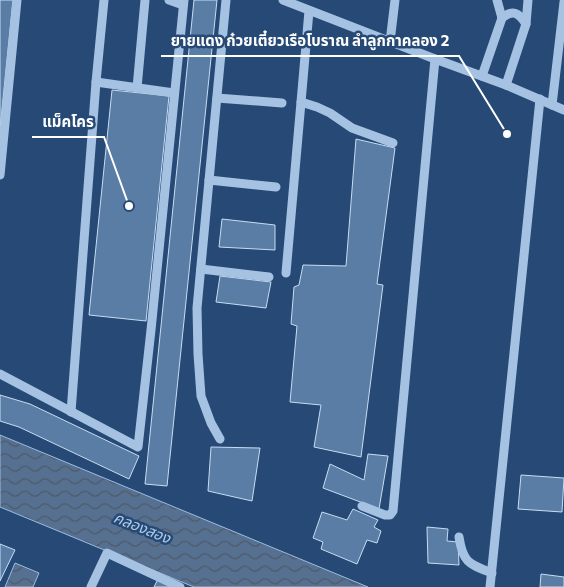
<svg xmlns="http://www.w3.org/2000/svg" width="564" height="587" font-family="Commissioner,'Noto Sans Thai',sans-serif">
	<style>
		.water { fill: url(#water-waves); stroke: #9bbde2 }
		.building { fill: #5a7da6; stroke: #c8dcf2 }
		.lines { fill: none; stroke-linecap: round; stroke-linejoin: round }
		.minor { stroke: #a6c2e2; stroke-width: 9 }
		.labels { text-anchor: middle; stroke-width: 5; stroke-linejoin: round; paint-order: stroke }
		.water-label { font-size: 15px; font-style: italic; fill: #b1ccea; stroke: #264a75 }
		.leader { fill: none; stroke: #fff; stroke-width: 2 }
		.callout-dot { fill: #fff; stroke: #264a75; stroke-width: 2 }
		.callout-label { font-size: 15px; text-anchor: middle; font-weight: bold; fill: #fff; stroke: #264a75; stroke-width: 5; stroke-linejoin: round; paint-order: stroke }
	</style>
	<defs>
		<pattern id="water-waves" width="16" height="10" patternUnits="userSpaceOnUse" patternTransform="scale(1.25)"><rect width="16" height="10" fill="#557090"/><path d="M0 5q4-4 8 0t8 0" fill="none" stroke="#505a67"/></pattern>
	</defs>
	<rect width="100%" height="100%" fill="#264a75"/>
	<g class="water">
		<polygon points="0,435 368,587 194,587 0,507"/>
		<polygon points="15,563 39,573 33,587 5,587"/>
	</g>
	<g class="building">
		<polygon points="0,0 13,0 0,129"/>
		<polygon points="194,0 217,0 167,486 145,484"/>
		<polygon points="112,90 169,96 146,321 89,315"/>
		<polygon points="356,139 395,148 377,284 383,285 361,457 314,447 321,405 290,402 297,326 291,324 294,287 299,285 303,265 346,266"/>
		<polygon points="222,219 275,225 275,250 219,247"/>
		<polygon points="220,276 271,282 266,308 216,302"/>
		<polygon points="0,395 30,404 139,456 129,479 19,427 0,421"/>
		<polygon points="211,447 260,448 252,501 208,491"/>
		<polygon points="368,454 388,456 379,509 323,488 330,464 364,480"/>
		<polygon points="521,475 564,478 562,512 518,509"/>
		<polygon points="353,509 378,520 374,527 381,531 377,543 367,540 357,564 321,549 323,542 313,538 322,512 347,520"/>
		<polygon points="427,527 448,529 447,541 458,542 459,565 428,563"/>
		<polygon points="0,544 15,550 0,581"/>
		<polygon points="541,574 564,577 564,587 540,587"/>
		<polygon points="159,577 180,587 154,587"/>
	</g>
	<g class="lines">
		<g class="minor">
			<polyline points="169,0 183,5"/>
			<polyline points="283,0 435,59 506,85 564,110"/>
			<path d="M502,18c11,-9 17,-5 24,6"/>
			<polyline points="390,42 395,0"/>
			<polyline points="482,76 502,18 497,0"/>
			<polyline points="96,82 174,93"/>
			<polyline points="506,85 526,24 528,0"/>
			<polyline points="137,88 145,0"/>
			<polyline points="217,98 282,103"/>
			<polyline points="301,102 317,107 330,113 352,128 393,143"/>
			<polyline points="552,105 564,2"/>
			<polyline points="0,175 17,0"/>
			<polyline points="209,180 276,187"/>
			<polyline points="201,269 269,277"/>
			<polyline points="286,273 309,11"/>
			<polyline points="0,374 138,447 151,330 184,0"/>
			<polyline points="71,412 96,82 104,0"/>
			<polyline points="220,439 211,423 201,396 198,354 197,308 226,0"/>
			<polyline points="362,506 385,515 390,515 393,511 435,59"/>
			<path d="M459,537c4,26 10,27 33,36"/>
			<polyline points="91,587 107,553 180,587"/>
			<polyline points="490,587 540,99"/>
		</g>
	</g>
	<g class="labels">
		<g class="water-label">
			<text transform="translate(142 528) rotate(22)" y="5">คลองสอง</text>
		</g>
	</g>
	<path class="leader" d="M507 134L459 56H161M129 206L104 137H32"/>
	<g class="callout-dot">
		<circle cx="507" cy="134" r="5"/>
		<circle cx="129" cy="206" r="5"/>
	</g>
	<g class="callout-label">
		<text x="310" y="46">ยายแดง ก๋วยเตี๋ยวเรือโบราณ ลำลูกกาคลอง 2</text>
		<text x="68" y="127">แม็คโคร</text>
	</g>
</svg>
